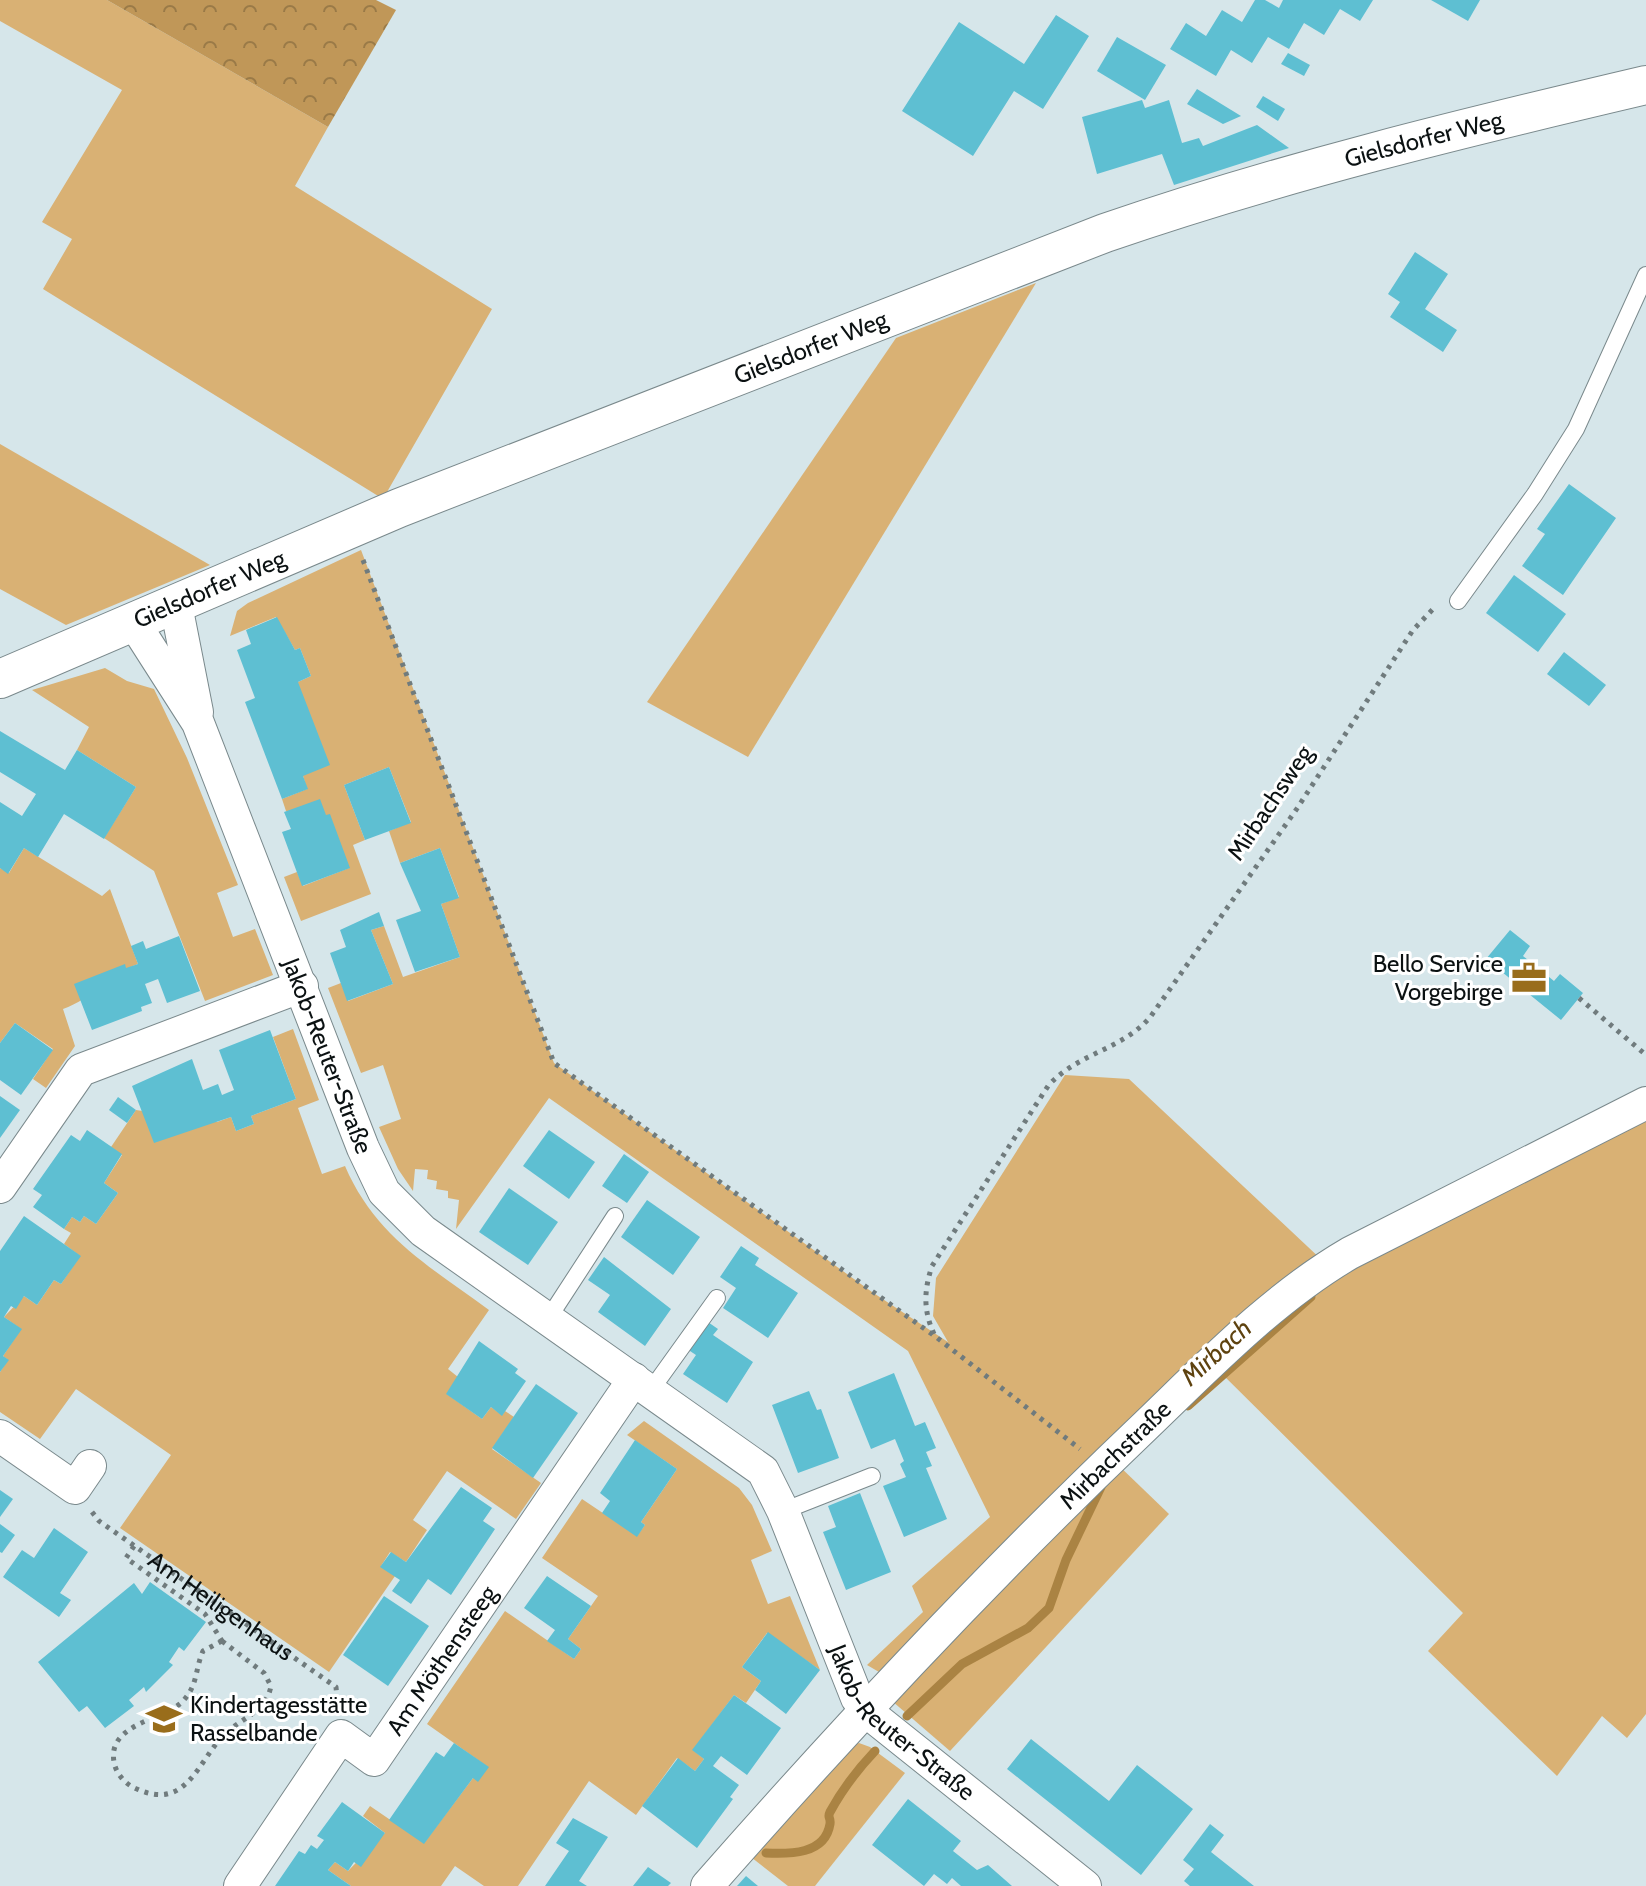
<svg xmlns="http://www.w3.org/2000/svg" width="1646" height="1886" font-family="Cabin,sans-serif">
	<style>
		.green { fill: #d9b174 }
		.forest { fill: url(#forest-crowns) }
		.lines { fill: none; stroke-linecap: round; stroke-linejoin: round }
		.stream { stroke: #aa8343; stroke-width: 9 }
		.building { fill: #5ebfd2 }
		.service-casing { stroke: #7a898c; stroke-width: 18 }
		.minor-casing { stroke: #7a898c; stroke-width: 34 }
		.tertiary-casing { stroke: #7a898c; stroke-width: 40 }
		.path { stroke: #707b7d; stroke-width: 5; stroke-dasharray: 4 6; stroke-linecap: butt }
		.service { stroke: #fff; stroke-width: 16 }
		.minor { stroke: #fff; stroke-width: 32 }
		.tertiary { stroke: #fff; stroke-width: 38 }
		.labels { text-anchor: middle; stroke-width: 6; stroke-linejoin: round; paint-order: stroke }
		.street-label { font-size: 24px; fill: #0b1112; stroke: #fff }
		.poi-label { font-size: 24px; fill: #0b1112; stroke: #fff; text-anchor: end }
		.water-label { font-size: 26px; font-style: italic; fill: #5e420f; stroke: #fff }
	</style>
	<defs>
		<pattern id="forest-crowns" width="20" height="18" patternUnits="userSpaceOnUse" patternTransform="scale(2)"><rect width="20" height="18" fill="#c09758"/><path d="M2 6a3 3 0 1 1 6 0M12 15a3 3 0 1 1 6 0" fill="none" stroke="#9a7a47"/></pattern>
	</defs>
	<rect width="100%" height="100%" fill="#d6e6ea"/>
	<g class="green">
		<polygon points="0,0 107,0 328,127 295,186 492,309 383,499 43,289 72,239 42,222 122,90 0,21"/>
		<polygon points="1036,283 748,757 647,702 896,338"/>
		<polygon points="0,444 210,565 66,625 0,589"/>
		<polygon points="361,550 554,1063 872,1292 948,1342 933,1316 936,1278 1065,1075 1129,1079 1324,1262 888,1669 879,1672 867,1665 923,1612 912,1586 990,1517 908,1351 549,1098 456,1229 459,1200 448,1198 448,1191 436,1189 437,1181 427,1179 428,1170 415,1169 413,1191 398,1169 379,1127 401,1119 383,1065 361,1073 328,988 341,983 348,1001 393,984 371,930 384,926 403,977 460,957 441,904 459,897 440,848 400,863 389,831 411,822 389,767 344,785 365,840 353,845 371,894 301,921 284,877 297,872 303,886 349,868 326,815 286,811 282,799 307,789 303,776 298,682 311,676 300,648 295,650 276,617 230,636 237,611 248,603"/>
		<polygon points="105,668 127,681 154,689 187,758 238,885 217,893 233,937 255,929 273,975 205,1001 154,871 104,838 136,787 77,750 89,727 32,690"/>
		<path d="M24,848l78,48 8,-7 28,75c-28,10 -46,35 -75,45l12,37 -29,42 -13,-9 20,-30 -38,-26 -15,20v-175l9,5z"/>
		<path d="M293,1029l26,71 -21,8 24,66 23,-8c30,70 84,100 144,144l-41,59 10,8 -11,17 35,25 9,-12 11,8 3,-4 9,6 -22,32 49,34 -25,36 -69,-48 -34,49 14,10 -21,32 -16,-10 -9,14 14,10 -66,96 -209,-144 51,-73 -95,-66 -36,50 -40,-27v-40l8,-12 -5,-4 18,-27 -17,-12 20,-21 13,9 17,-25 7,4 19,-28 -16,-12 7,-11 -7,-4 8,-12 8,5 4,-6 12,8 22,-31 -14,-10 18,-28 -11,-8 25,-37 81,12 14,-5 5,14 18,-7 -3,-8 45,-17 -23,-62z"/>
		<polygon points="1646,1110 1646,1714 1627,1738 1602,1716 1557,1776 1428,1651 1463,1613 1216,1368 1326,1273"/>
		<polygon points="644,1421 739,1488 752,1505 772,1551 751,1560 768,1604 790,1596 820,1670 767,1633 742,1667 761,1681 746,1703 734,1695 693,1750 704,1759 695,1771 677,1758 636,1815 589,1781 518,1886 484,1886 455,1866 441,1886 351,1886 328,1870 335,1862 348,1871 385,1833 363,1816 370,1806 424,1843 473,1778 488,1767 427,1724 505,1611 574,1659 581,1649 568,1639 598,1596 542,1558 582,1499 637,1536 645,1525 641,1522 677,1469 627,1435"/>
		<polygon points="1115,1462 1169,1514 950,1751 892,1701"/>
		<polygon points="859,1743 870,1747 905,1773 815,1886 788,1886 747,1854 849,1747"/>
	</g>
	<polygon class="forest" points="107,0 376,0 396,10 328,127"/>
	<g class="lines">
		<g class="stream">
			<polyline points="1188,1406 1311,1297"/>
			<polyline points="907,1716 962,1664 1028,1628 1049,1608 1066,1560 1101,1487"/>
			<path d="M766,1853c23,1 59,2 64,-29 1,-7 -3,-6 0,-12 12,-22 27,-42 45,-61"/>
		</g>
	</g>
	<g class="building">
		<polygon points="1255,0 1265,0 1279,8 1283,0 1373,0 1360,21 1340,9 1324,35 1304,23 1289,49 1268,37 1252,63 1231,50 1216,76 1170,49 1186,23 1206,36 1222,10 1242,22"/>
		<polygon points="1431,0 1480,0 1468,21"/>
		<polygon points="1056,15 1089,36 1043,109 1014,91 973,156 902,111 959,22 1024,64"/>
		<polygon points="1117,37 1166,65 1145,100 1097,71"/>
		<polygon points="1288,53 1310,65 1304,76 1281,64"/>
		<polygon points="1197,89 1241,116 1223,124 1187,104"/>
		<polygon points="1263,96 1285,109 1278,121 1256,107"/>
		<polygon points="1142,100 1145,108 1169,100 1182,143 1199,138 1203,146 1257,125 1289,148 1174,185 1162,154 1097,174 1082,117"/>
		<polygon points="1415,252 1448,274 1425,309 1457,330 1443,352 1390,317 1400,302 1388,294"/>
		<polygon points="1569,484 1616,518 1563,595 1522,566 1545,534 1537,529"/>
		<polygon points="1514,575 1566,614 1538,652 1486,613"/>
		<polygon points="277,617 295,650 300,648 311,676 298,682 330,765 303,776 308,789 282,799 245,702 255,698 237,650 251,644 246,630"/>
		<polygon points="1564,652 1606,685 1589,706 1547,674"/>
		<polygon points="0,731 65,770 77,750 136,787 104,839 64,814 38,857 24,848 8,874 0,868 0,802 22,816 36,794 0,772"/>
		<polygon points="389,767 411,823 365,840 344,785"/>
		<polygon points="320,799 326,815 330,814 350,868 302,886 282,832 291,829 284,812"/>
		<polygon points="440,848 459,898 441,904 460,957 415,972 396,920 421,911 400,863"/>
		<polygon points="379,912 384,926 371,930 393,984 347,1001 330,953 346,947 340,930"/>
		<polygon points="1510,930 1530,946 1523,956 1554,981 1560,974 1583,993 1561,1020 1486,959"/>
		<polygon points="179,936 200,991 167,1003 158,979 145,984 152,1003 141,1007 142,1011 92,1030 74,984 125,964 126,968 138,964 131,946 143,941 146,949"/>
		<polygon points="15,1023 53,1050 21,1095 0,1080 0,1043"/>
		<polygon points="270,1030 296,1099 251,1116 254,1124 236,1131 231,1117 154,1143 132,1086 192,1059 203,1090 218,1084 222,1095 234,1090 219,1050"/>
		<polygon points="0,1096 20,1110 0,1138"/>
		<polygon points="118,1097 136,1110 127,1123 109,1110"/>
		<polygon points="87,1130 122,1154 104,1183 118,1193 96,1224 84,1216 80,1222 72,1217 64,1229 33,1207 42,1195 33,1189 71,1135 80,1141"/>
		<polygon points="549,1130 595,1162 569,1199 523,1166"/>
		<polygon points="624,1154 649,1172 627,1203 602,1186"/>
		<polygon points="509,1188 558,1222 528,1265 479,1232"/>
		<polygon points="647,1200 700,1237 673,1275 621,1237"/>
		<polygon points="24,1216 81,1256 61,1284 54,1280 37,1305 24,1296 16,1309 11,1306 4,1317 22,1329 3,1356 9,1360 0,1372 0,1251"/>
		<polygon points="741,1246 759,1258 755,1265 798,1293 768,1338 723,1308 736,1288 720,1277"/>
		<polygon points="604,1257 671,1309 645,1346 598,1312 610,1295 588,1280"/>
		<polygon points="705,1320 718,1329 713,1335 753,1362 727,1403 683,1374 696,1355 687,1349"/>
		<polygon points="479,1341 518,1369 515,1373 526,1381 502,1416 491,1407 482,1419 446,1394"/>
		<polygon points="894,1373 915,1426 925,1422 936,1448 926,1452 932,1466 926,1468 947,1519 904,1537 883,1486 906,1477 900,1464 904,1461 895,1439 871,1449 848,1392"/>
		<polygon points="536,1384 578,1413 533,1478 492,1448"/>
		<polygon points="809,1391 817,1410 821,1409 839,1458 798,1473 772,1405"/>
		<polygon points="635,1440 677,1469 641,1522 645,1525 637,1537 602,1513 610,1501 600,1493"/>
		<polygon points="461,1487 492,1508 483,1521 495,1529 451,1595 428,1579 411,1604 392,1591 400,1580 380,1567 391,1552 406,1562"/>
		<polygon points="0,1490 13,1499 0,1517"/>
		<polygon points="860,1493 891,1572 846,1590 823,1532 836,1527 828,1506"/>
		<polygon points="0,1524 15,1535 2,1553 0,1552"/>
		<polygon points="54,1528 88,1552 60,1593 71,1600 59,1617 3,1577 22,1550 34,1558"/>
		<polygon points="547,1576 591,1606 568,1639 581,1649 574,1659 547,1641 555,1630 524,1608"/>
		<polygon points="150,1582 206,1622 184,1651 179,1647 169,1662 173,1665 146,1692 144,1687 129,1700 134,1706 105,1728 87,1706 79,1712 38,1662 134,1583 142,1594"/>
		<polygon points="384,1596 429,1626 388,1686 343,1655"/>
		<polygon points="768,1632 820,1670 786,1714 755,1690 761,1681 742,1667"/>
		<polygon points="734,1695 781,1728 747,1775 721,1756 713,1766 739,1785 730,1797 733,1799 697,1848 642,1806 678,1758 695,1771 704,1759 692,1750"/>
		<polygon points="1031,1739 1109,1801 1137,1765 1193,1809 1141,1875 1007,1769"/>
		<polygon points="454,1743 489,1767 478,1782 473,1778 424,1844 389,1820 436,1752 444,1757"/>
		<polygon points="908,1799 961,1841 953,1851 977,1870 988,1865 1012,1886 961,1886 952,1878 947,1884 934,1874 924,1886 872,1845"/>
		<polygon points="342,1802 385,1833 361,1867 354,1862 348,1871 335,1862 328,1870 351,1886 275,1886 299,1851 305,1854 311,1845 317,1849 324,1840 317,1836"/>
		<polygon points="573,1818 608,1837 579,1881 587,1886 545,1886 569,1851 556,1843"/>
		<polygon points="1210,1824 1224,1835 1211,1852 1254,1886 1190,1886 1184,1881 1194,1869 1183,1860"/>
		<polygon points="648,1867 671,1883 668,1886 633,1886"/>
		<polygon points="746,1876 758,1886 737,1886"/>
	</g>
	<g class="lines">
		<g class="service-casing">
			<g id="service">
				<polyline points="1458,601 1535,494 1576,429 1646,275"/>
				<polyline points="548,1319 615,1216"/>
				<polyline points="651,1390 717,1298"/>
				<polyline points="783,1511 872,1476"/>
			</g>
		</g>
		<g class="minor-casing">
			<g id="minor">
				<polyline points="176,605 197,712"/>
				<path id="s2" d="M134,623l64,100 165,425 21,44 39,39 340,240 20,40 74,187 9,13 219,175"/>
				<polyline points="0,1187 81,1070 302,986"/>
				<polyline points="0,1436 75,1488 90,1466"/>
				<path id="s3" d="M240,1886l101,-150 33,24 260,-381"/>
				<path id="s4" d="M707,1886c137,-156 280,-309 431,-453 66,-63 133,-134 212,-180l296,-150"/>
			</g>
		</g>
		<g class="tertiary-casing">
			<g id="tertiary">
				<path id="s5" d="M0,679l399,-171 706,-275c177,-61 358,-105 541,-148"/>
			</g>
		</g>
		<g class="path">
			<polyline points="363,560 554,1063 936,1337 1080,1449"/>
			<polyline points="1579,998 1646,1055"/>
			<path d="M934,1334c-11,-24 -10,-44 -2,-68l116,-180c29,-33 75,-36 103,-70l145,-206 117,-180 22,-23"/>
			<path id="s1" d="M92,1512l7,9 237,166 2,21"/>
			<polyline points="134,1546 126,1558 205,1614 222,1641"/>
			<path d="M222,1641l42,32 7,13c-5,26 -28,31 -45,47 -28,26 -38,79 -89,56 -11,-4 -21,-15 -23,-27 -7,-39 51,-42 69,-61 15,-16 12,-32 20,-50z"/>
		</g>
		<use href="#service" class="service"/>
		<use href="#minor" class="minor"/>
		<use href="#tertiary" class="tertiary"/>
	</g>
	<defs>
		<g id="office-bare" transform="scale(2.76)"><path d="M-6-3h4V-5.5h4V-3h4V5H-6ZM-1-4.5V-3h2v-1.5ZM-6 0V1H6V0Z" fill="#996d1b" stroke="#fff" stroke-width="2.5" paint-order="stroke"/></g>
		<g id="school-bare" transform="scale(2.76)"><path d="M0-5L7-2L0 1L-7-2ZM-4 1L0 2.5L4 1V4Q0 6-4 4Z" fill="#996d1b" stroke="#fff" stroke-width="2.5" paint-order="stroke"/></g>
	</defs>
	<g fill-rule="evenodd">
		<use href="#office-bare" x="1529" y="978"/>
		<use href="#school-bare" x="164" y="1719"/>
	</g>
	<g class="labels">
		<g class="street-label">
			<text dy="8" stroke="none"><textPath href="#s5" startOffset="1524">Gielsdorfer Weg</textPath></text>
			<text dy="8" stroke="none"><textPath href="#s5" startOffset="876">Gielsdorfer Weg</textPath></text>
			<text dy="8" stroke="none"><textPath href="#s5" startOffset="228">Gielsdorfer Weg</textPath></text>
			<text transform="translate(1270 803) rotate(-56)" y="8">Mirbachsweg</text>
			<text dy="8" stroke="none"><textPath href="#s2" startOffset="476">Jakob-Reuter-Straße</textPath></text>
			<text dy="8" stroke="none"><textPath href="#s4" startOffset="594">Mirbachstraße</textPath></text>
			<text dy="8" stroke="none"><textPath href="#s1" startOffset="160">Am Heiligenhaus</textPath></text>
			<text dy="8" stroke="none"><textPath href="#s3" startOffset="342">Am Möthensteeg</textPath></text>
			<text dy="8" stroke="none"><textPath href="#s2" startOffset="1388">Jakob-Reuter-Straße</textPath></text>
		</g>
		<g class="poi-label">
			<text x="1503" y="972">Bello Service<tspan x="1503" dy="28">Vorgebirge</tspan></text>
			<text x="190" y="1713" text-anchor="start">Kindertagesstätte<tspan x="190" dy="28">Rasselbande</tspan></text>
		</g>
		<g class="water-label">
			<text transform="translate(1216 1352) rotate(-42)" y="9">Mirbach</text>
		</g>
	</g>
</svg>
